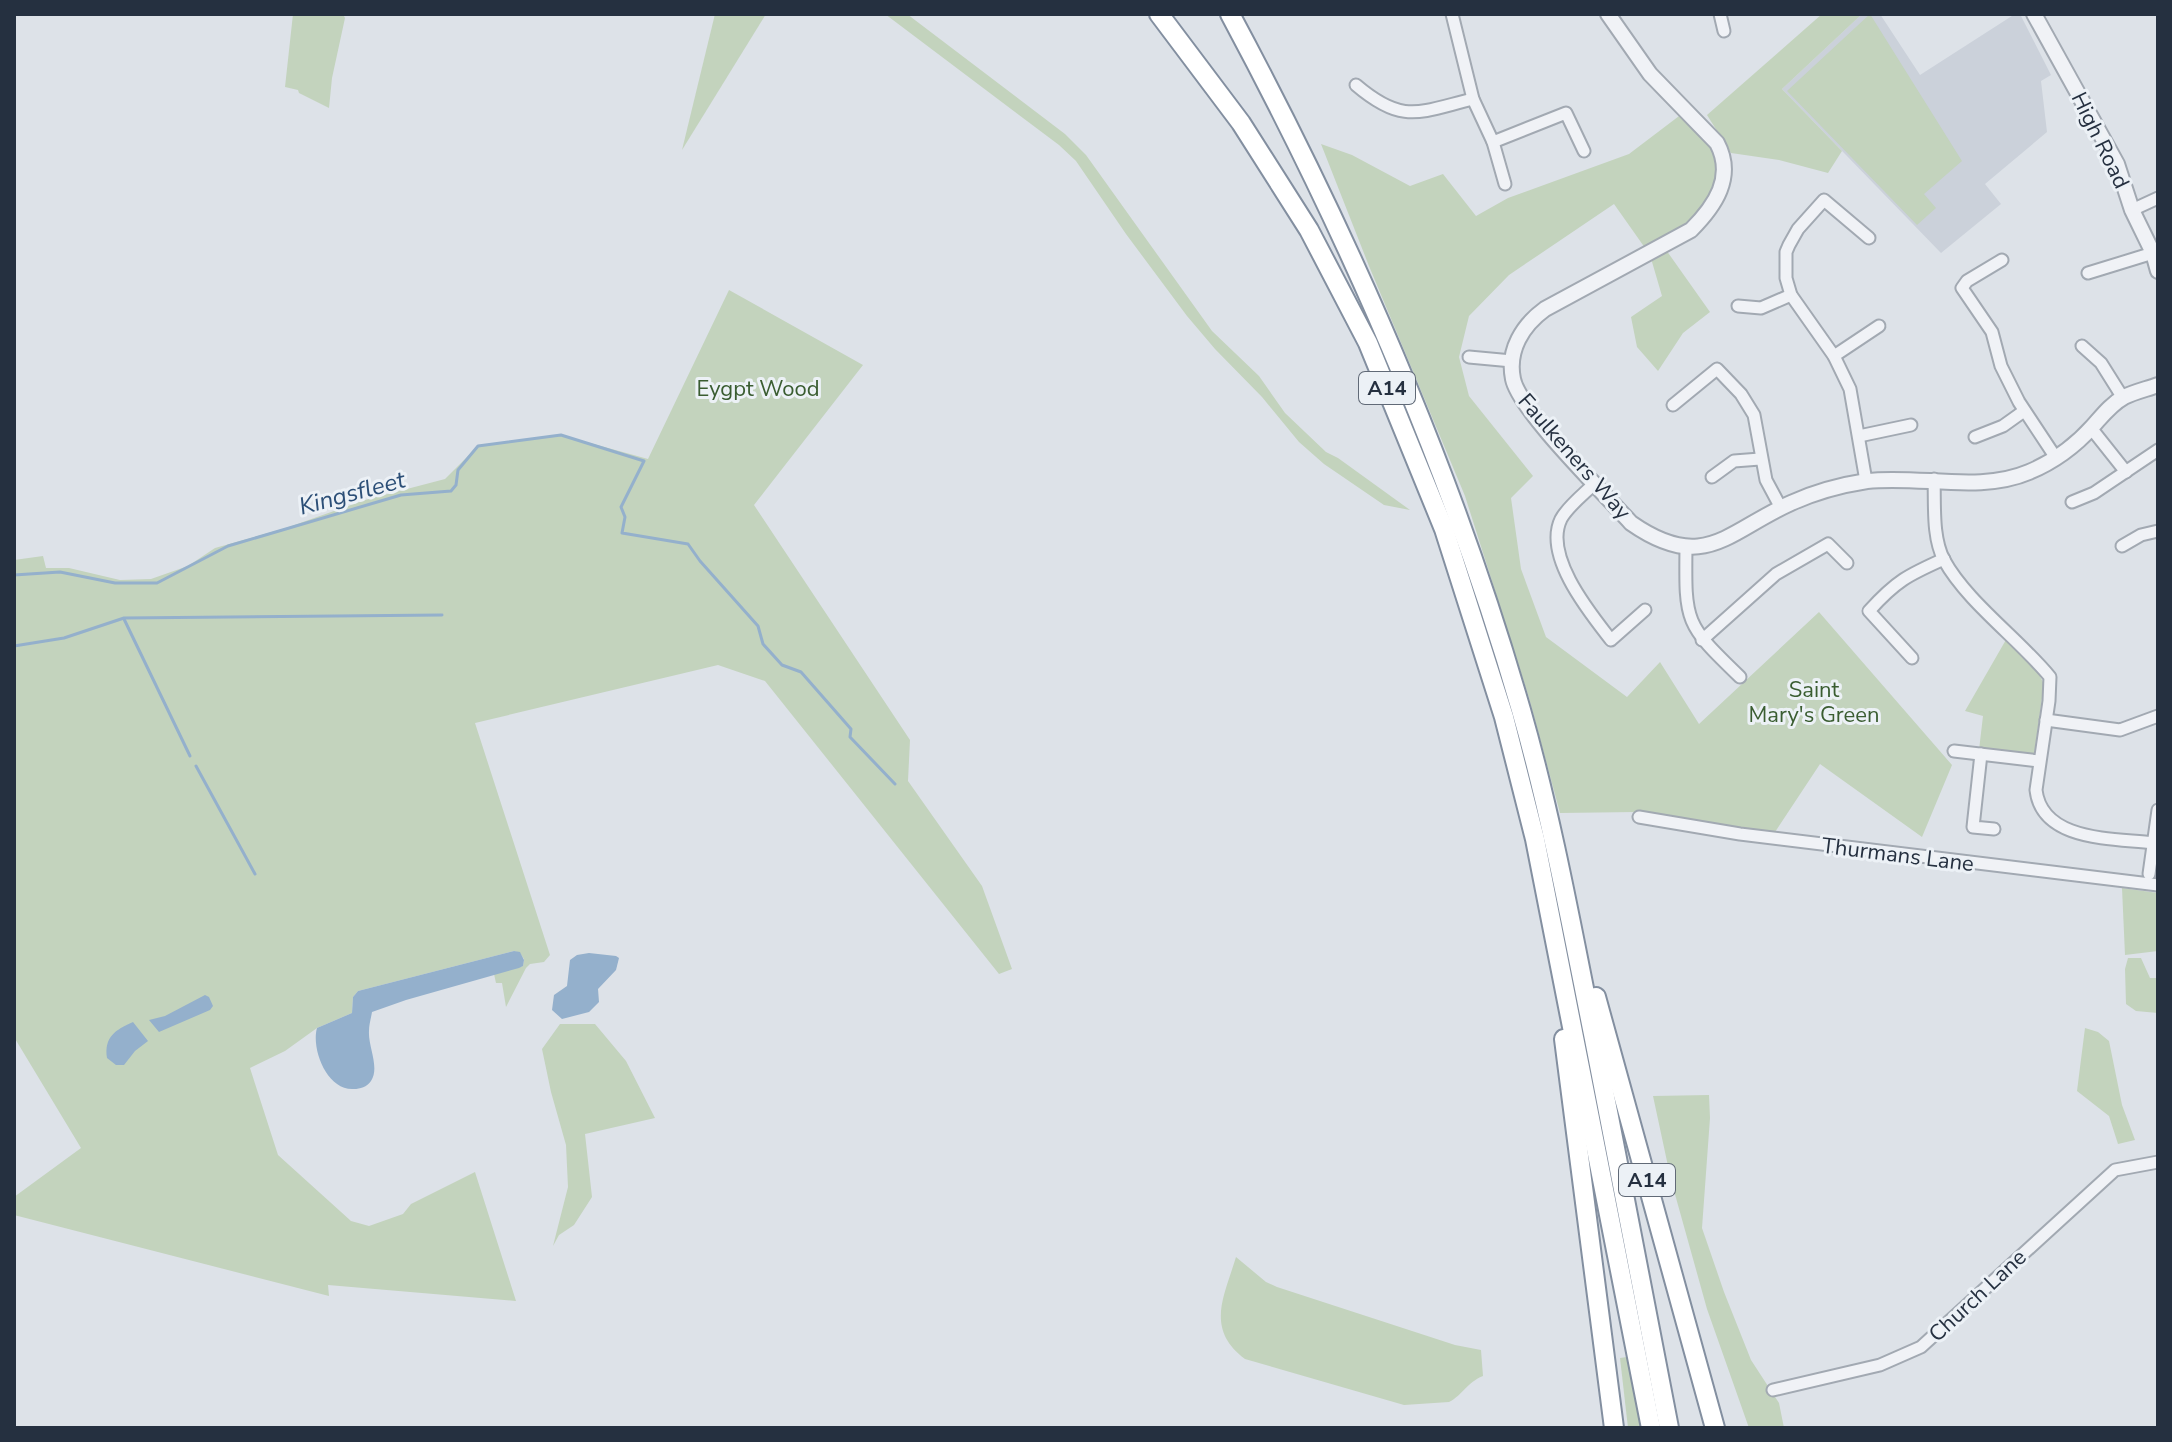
<svg xmlns="http://www.w3.org/2000/svg" width="2172" height="1442" font-family="'Nunito Sans',sans-serif">
	<style>
		.built { fill: #cbd1da }
		.green { fill: #c3d3bd }
		.water { fill: #94b0cc }
		.lines { fill: none; stroke-linecap: round; stroke-linejoin: round }
		.stream { stroke: #94b0cc; stroke-width: 3 }
		.minor-casing { stroke: #a2a9b2; stroke-width: 15 }
		.tertiary-casing { stroke: #a2a9b2; stroke-width: 18 }
		.trunk-casing { stroke: #838fa0; stroke-width: 22 }
		.minor { stroke: #f0f2f6; stroke-width: 11 }
		.tertiary { stroke: #f0f2f6; stroke-width: 14 }
		.trunk { stroke: #fff; stroke-width: 18 }
		.labels { text-anchor: middle; stroke-width: 6; stroke-linejoin: round; paint-order: stroke }
		.shield { fill: #ecf1f6; stroke: #616a77; stroke-width: 2 }
		.shield-label { font-size: 20px; font-weight: bold; fill: #253040 }
		.street-label { font-size: 22px; fill: #253040; stroke: #ecf1f6 }
		.park-label { font-size: 22px; fill: #3a5d31; stroke: #ecf1f6 }
		.water-label { font-size: 24px; font-style: italic; fill: #2c4f77; stroke: #ecf1f6 }
	</style>
	<rect width="100%" height="100%" fill="#dde2e8"/>
	<polygon class="built" points="1862,14 1880,14 1920,75 2015,14 2020,14 2051,75 2041,81 2047,132 1985,184 2001,204 1941,253 1782,89"/>
	<g class="green">
		<polygon points="293,14 343,14 345,18 332,78 329,108 299,93 298,90 285,87"/>
		<polygon points="715,14 766,14 682,150"/>
		<polygon points="885,14 907,14 1065,134 1086,155 1212,331 1259,376 1285,413 1326,452 1338,458 1410,510 1384,505 1324,464 1299,442 1262,397 1215,349 1187,316 1126,234 1076,161 1059,145"/>
		<polygon points="1822,14 1862,14 1782,89 1842,151 1828,173 1779,160 1731,153 1707,115"/>
		<polygon points="1870,14 1962,161 1924,194 1936,208 1917,225 1787,91"/>
		<polygon points="1687,110 1723,154 1716,201 1664,247 1710,312 1683,333 1658,371 1637,347 1631,317 1662,296 1650,255 1614,204 1509,275 1469,316 1459,357 1469,396 1533,476 1511,498 1521,569 1546,637 1627,697 1660,662 1699,724 1819,612 1952,765 1922,837 1820,764 1773,835 1636,812 1560,813 1529,698 1465,496 1369,266 1321,144 1352,155 1410,186 1443,174 1476,216 1508,198 1629,154"/>
		<polygon points="729,290 863,365 754,505 910,740 908,781 982,886 1012,969 999,974 765,681 718,665 475,723 550,955 544,962 530,964 526,968 506,1007 502,983 496,983 494,974 523,966 524,959 520,953 514,951 358,991 353,997 352,1013 317,1028 285,1051 250,1068 278,1155 351,1221 369,1226 403,1214 411,1204 475,1172 516,1301 328,1285 329,1296 14,1215 14,1197 81,1148 14,1037 14,560 43,556 46,568 69,568 120,580 151,579 188,566 215,548 286,528 365,500 445,479 478,446 561,435 648,459"/>
		<polygon points="2007,638 2032,661 2044,684 2034,755 1979,750 1983,716 1965,711"/>
		<polygon points="2122,888 2158,893 2158,951 2125,955"/>
		<polygon points="2128,958 2141,958 2150,978 2158,978 2158,1013 2136,1011 2126,1004 2125,969"/>
		<polygon points="560,1024 595,1024 626,1061 655,1118 585,1134 592,1197 574,1225 559,1235 553,1246 568,1187 566,1145 551,1092 542,1049"/>
		<polygon points="2085,1028 2098,1032 2109,1041 2122,1105 2135,1140 2118,1144 2109,1116 2077,1091"/>
		<polygon points="1709,1095 1710,1118 1702,1228 1724,1292 1751,1360 1779,1403 1784,1428 1749,1428 1707,1309 1671,1180 1653,1096"/>
		<path d="M1236,1257l30,25 11,5 178,58 26,5 2,26c-17,7 -20,19 -34,26l-45,3 -159,-46c-40,-30 -21,-62 -9,-102z"/>
		<polygon points="1634,1356 1648,1428 1628,1428 1620,1358"/>
	</g>
	<g class="water">
		<path d="M514,951l6,1 4,8 -1,6 -4,2 -113,32 -34,12c-1,6 -3,13 -3,19 -1,16 11,36 2,50 -4,6 -11,8 -17,8 -27,2 -43,-40 -37,-61l35,-15 1,-16 5,-6z"/>
		<polygon points="589,953 616,956 619,958 616,970 598,989 599,1002 589,1012 562,1019 552,1010 554,995 567,986 570,960 577,955"/>
		<polygon points="205,995 209,997 213,1006 210,1010 159,1032 149,1020 165,1016"/>
		<path d="M133,1022l15,19 -13,10 -11,14h-8l-9,-7c-3,-21 8,-28 26,-36z"/>
	</g>
	<g class="lines">
		<g class="stream">
			<polyline points="14,575 60,572 115,583 157,583 228,546 401,495 451,491 456,485 458,470 478,446 561,435 644,461 621,507 625,517 622,533 688,544 700,561 758,626 763,644 782,665 801,672 851,729 850,737 895,784"/>
			<polyline points="124,619 190,756"/>
			<polyline points="14,646 64,638 124,618 442,615"/>
			<polyline points="196,766 255,874"/>
		</g>
		<g class="minor-casing">
			<g id="minor">
				<polyline points="1452,14 1473,99 1493,142 1505,184"/>
				<polyline points="1720,14 1724,31"/>
				<path d="M1356,85c47,40 63,27 117,14"/>
				<polyline points="1493,142 1566,113 1584,151"/>
				<polyline points="2132,210 2158,198"/>
				<polyline points="2002,260 1967,281 1962,288 1992,332 2001,366 2019,402 2056,458"/>
				<polyline points="2088,273 2153,253"/>
				<polyline points="1738,306 1761,308 1791,295"/>
				<polyline points="2082,346 2101,363 2123,398"/>
				<polyline points="1834,356 1879,326"/>
				<polyline points="1469,357 1512,361"/>
				<polyline points="1673,405 1717,369 1741,394 1754,415 1766,480 1781,508"/>
				<polyline points="2091,428 2126,472"/>
				<polyline points="1859,436 1911,425"/>
				<polyline points="1975,437 2003,426 2024,411"/>
				<polyline points="1712,477 1734,461 1760,459"/>
				<path d="M1934,479c1,26 -2,58 10,81 23,42 75,79 106,117l-1,24 -13,89c6,52 78,48 117,53"/>
				<polyline points="1866,481 1850,389 1834,356 1791,295 1786,278 1786,252 1789,245 1798,229 1824,200 1869,238"/>
				<path d="M1595,483c-11,11 -27,23 -34,36 -18,37 29,94 50,121l34,-30"/>
				<polyline points="2072,502 2094,493 2158,450"/>
				<polyline points="2122,546 2141,535 2158,531"/>
				<path d="M1686,547c-1,76 -1,77 54,130"/>
				<polyline points="1702,640 1776,574 1828,544 1847,563"/>
				<path d="M1912,658l-43,-47c27,-30 39,-36 75,-52"/>
				<polyline points="2046,720 2120,730 2158,716"/>
				<polyline points="1954,751 2039,761"/>
				<polyline points="1981,754 1973,827 1994,829"/>
				<polyline points="1639,817 1740,834 2158,885"/>
				<polyline points="2149,874 2158,810"/>
				<polyline points="1773,1390 1880,1365 1921,1347 2115,1170 2158,1162"/>
			</g>
		</g>
		<g class="tertiary-casing">
			<g id="tertiary">
				<path d="M1608,14l42,60 67,69c18,34 -2,63 -26,87l-146,79c-22,16 -38,41 -32,70 6,31 93,116 118,144 73,51 97,8 160,-20 24,-11 50,-18 76,-22 53,-6 113,12 162,-9 24,-10 47,-27 64,-46 9,-10 18,-22 31,-29 10,-5 23,-8 34,-12"/>
				<polyline points="2034,14 2117,164 2132,210 2153,253 2158,271"/>
			</g>
		</g>
		<g class="trunk-casing">
			<g id="trunk">
				<polyline points="1159,14 1241,123 1309,230 1368,343 1444,529 1504,717 1535,839 1651,1428"/>
				<path d="M1230,14c119,222 221,453 291,696 31,108 51,219 73,329 25,129 50,259 75,389"/>
				<polyline points="1596,997 1715,1428"/>
				<polyline points="1564,1039 1614,1428"/>
			</g>
		</g>
		<use href="#minor" class="minor"/>
		<use href="#tertiary" class="tertiary"/>
		<use href="#trunk" class="trunk"/>
	</g>
	<g class="labels">
		<g class="shield">
			<rect x="1359" y="372" width="56" height="32" rx="6"/>
			<rect x="1619" y="1164" width="56" height="32" rx="6"/>
		</g>
		<g class="shield-label">
			<text x="1387" y="395">A14</text>
			<text x="1647" y="1187">A14</text>
		</g>
		<g class="street-label">
			<text transform="translate(2101 140) rotate(64)" y="8">High Road</text>
			<text transform="translate(1575 456) rotate(49)" y="8">Faulkeners Way</text>
			<text transform="translate(1898 854) rotate(7)" y="8">Thurmans Lane</text>
			<text transform="translate(1977 1295) rotate(-43)" y="8">Church Lane</text>
		</g>
		<g class="park-label">
			<text x="758" y="396">Eygpt Wood</text>
			<text x="1814" y="697">Saint<tspan x="1814" dy="25">Mary's Green</tspan></text>
		</g>
		<g class="water-label">
			<text transform="translate(352 493) rotate(-15)" y="8">Kingsfleet</text>
		</g>
	</g>
	<rect width="2172" height="1442" fill="none" stroke="#253040" stroke-width="32"/>
</svg>
